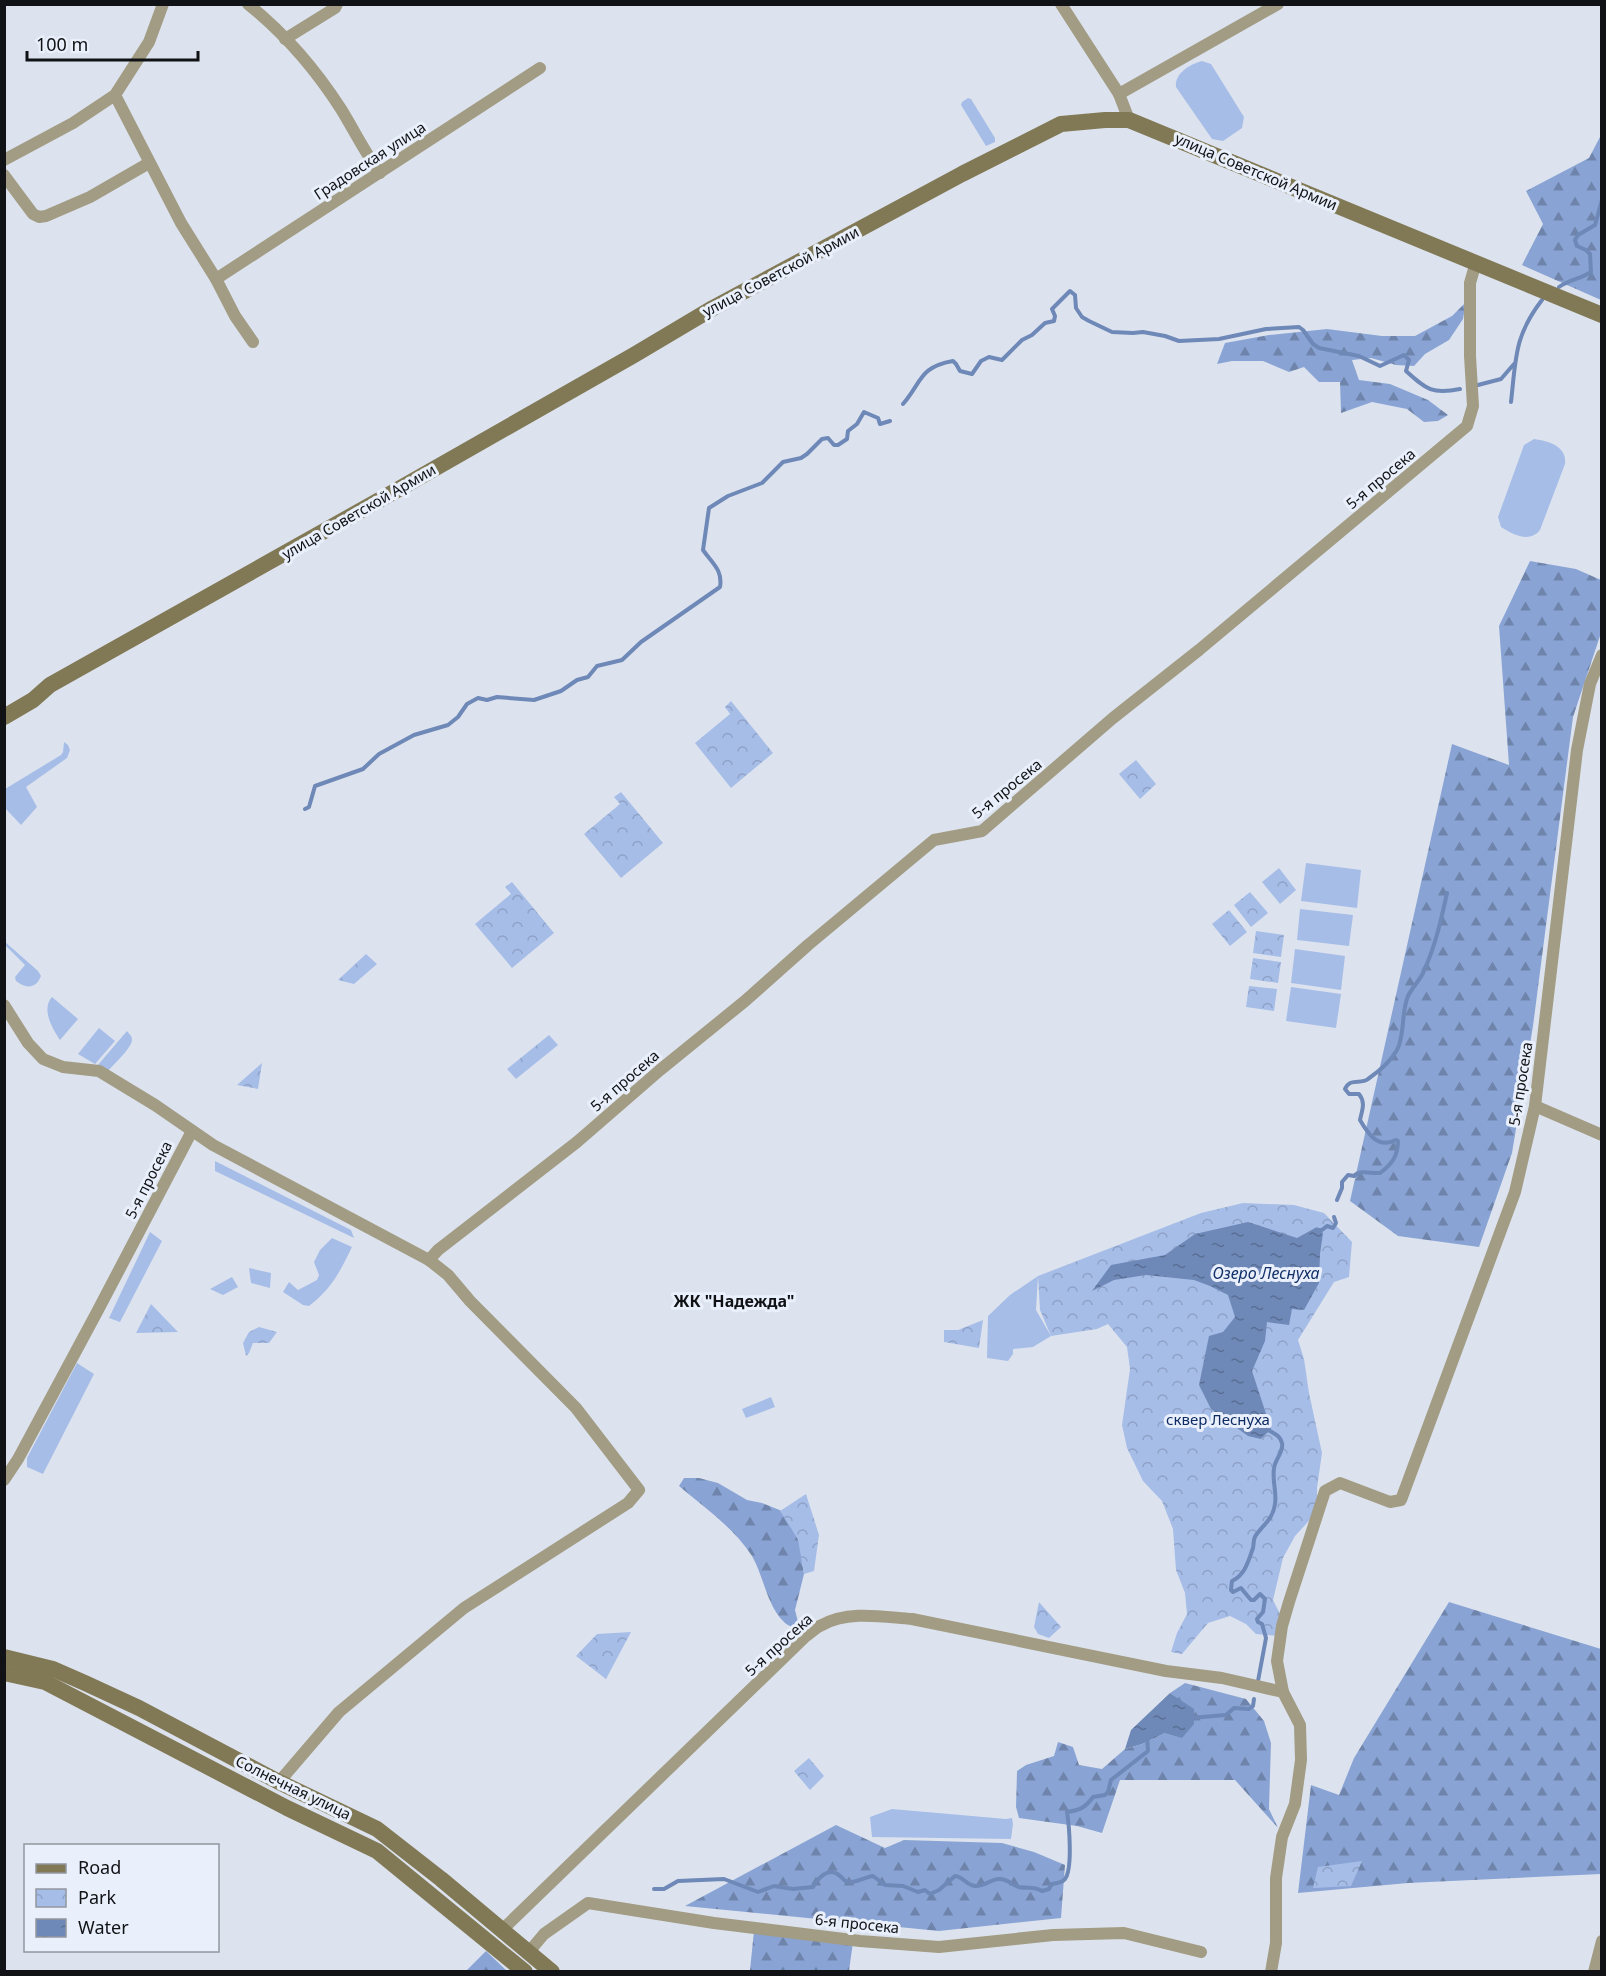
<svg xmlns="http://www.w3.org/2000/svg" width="1606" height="1976" font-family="'Noto Sans',sans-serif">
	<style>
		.grass { fill: #a6bde8 }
		.forest { fill: url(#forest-firs) }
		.park { fill: url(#park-crowns) }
		.water { fill: url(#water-ripples) }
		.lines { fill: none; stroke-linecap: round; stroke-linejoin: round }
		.stream { stroke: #6e88b7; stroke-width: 4 }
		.street { stroke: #a19c83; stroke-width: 12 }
		.secondary { stroke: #817955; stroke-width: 16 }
		.labels { text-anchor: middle; stroke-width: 6; stroke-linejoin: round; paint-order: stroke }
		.street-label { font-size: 15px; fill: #101215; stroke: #eaf0fb }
		.park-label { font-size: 15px; fill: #0d2a63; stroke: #eaf0fb }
		.water-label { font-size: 16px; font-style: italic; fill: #123069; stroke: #eaf0fb }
		.neighbourhood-label { font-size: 16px; font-weight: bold; fill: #101215; stroke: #eaf0fb }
	</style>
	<defs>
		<pattern id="forest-firs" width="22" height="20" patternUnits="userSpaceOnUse" patternTransform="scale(1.5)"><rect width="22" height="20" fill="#89a4d4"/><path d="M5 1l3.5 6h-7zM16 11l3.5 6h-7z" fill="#6f84ab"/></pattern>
		<pattern id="park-crowns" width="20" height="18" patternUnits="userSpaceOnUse" patternTransform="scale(1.5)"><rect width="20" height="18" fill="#a6bde8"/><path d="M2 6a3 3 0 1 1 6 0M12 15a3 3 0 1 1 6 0" fill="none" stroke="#8ea1c6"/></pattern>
		<pattern id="water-ripples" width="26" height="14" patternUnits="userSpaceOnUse" patternTransform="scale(1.5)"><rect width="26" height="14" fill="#6e88b7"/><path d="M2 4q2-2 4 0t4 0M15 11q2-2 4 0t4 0" fill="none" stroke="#596e94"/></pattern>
	</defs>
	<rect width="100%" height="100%" fill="#dde3ee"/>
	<g class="grass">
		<path d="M1202,61l9,3 33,53 -2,11 -19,13 -11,-2 -36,-52c-2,-13 14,-23 26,-26z"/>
		<polygon points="968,98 971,99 995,138 995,142 986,146 961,105 962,102"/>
		<path d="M1534,439c16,2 33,8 31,25l-25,66c-10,13 -27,5 -39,-3l-3,-10 26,-72z"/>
		<polygon points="64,742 68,745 70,750 67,758 26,787 37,807 21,825 5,808 5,789 61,755 63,752"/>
		<polygon points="1306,863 1361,870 1357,908 1301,901"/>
		<polygon points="1300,909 1353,915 1349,946 1297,940"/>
		<path d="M4,941l34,30 3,5c-5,13 -15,13 -25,5l-1,-4 10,-12 -20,-20z"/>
		<polygon points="1295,949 1345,956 1341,990 1291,983"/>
		<polygon points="1291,987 1341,994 1336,1028 1286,1021"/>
		<path d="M52,997l26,22 -18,21c-8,-12 -19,-31 -8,-43z"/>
		<polygon points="99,1028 115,1041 95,1064 78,1054"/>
		<path d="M127,1031c2,3 5,5 5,8 1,8 -19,26 -24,32l-11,-5z"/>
		<polygon points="215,1161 351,1230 354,1238 215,1171"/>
		<polygon points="150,1232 162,1241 120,1322 109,1318"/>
		<path d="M332,1238l20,9c-13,26 -19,40 -43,59l-6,-1 -20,-13 6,-10 9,8 19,-10 2,-5 -5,-13 6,-12z"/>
		<polygon points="249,1268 271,1273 270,1288 251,1283"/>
		<polygon points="1038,1276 1036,1310 1051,1336 1033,1347 1013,1349 1013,1354 1008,1361 987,1358 988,1316 1010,1295"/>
		<polygon points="232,1277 238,1287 223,1295 210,1289"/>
		<polygon points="77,1363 94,1374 43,1474 27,1467 27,1458"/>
		<polygon points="771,1397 775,1407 746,1418 742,1409"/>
		<polygon points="892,1809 1006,1819 1012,1818 1013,1824 1011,1839 872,1837 870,1817"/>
	</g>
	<g class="forest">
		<polygon points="1601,135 1601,300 1522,265 1543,224 1526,191 1589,158"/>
		<polygon points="1466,302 1463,319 1449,340 1425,354 1414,366 1396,365 1371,358 1352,360 1359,380 1390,384 1428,400 1448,415 1438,421 1424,422 1407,409 1372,402 1341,413 1340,382 1319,382 1304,367 1289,372 1263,361 1232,361 1217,364 1225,343 1269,335 1327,329 1382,336 1415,336 1452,316"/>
		<polygon points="1530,561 1576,569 1601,580 1601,633 1573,717 1533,1026 1512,1153 1479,1247 1398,1236 1350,1201 1452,744 1509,765 1499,626"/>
		<path d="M684,1478h15l19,5 29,17 15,3 20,8 17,30 5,33 -9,36 5,20c-5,-2 -12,-4 -16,-8 -17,-16 -20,-45 -32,-66 -18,-28 -48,-49 -73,-70z"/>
		<polygon points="1449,1602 1601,1649 1601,1874 1408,1883 1298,1893 1311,1785 1339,1795 1354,1758"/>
		<polygon points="1185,1683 1246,1699 1264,1721 1271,1743 1269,1809 1278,1828 1235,1780 1120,1780 1102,1833 1077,1826 1019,1818 1016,1807 1017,1771 1026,1765 1054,1756 1058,1742 1073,1747 1079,1765 1102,1769 1125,1749 1142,1744 1165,1733 1194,1710 1170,1693"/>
		<polygon points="836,1825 885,1848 904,1840 1002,1843 1034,1852 1065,1865 1061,1918 939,1931 685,1906"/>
		<polygon points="754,1931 853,1942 849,1971 751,1972 750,1970"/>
		<polygon points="486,1951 507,1971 466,1971"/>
	</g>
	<g class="park">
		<polygon points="731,701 773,753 731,788 695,743 730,714 725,707"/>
		<polygon points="1136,760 1156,784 1140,799 1119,774"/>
		<polygon points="621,792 663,843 621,878 584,834 620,804 614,797"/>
		<polygon points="1279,868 1296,890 1280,904 1262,882"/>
		<polygon points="512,882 554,933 512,968 475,924 511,894 505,887"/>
		<polygon points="1250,892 1268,913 1251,927 1234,905"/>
		<polygon points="1229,910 1247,932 1230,946 1212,924"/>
		<polygon points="1256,931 1284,935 1281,957 1253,953"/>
		<polygon points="366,954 377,964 354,984 338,980"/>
		<polygon points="1253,958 1281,962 1278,983 1250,979"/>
		<polygon points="1249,986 1277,989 1274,1011 1246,1007"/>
		<polygon points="549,1035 558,1045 516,1079 507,1069"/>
		<polygon points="262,1063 258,1089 237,1085"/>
		<polygon points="1243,1203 1294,1205 1324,1213 1352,1242 1349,1277 1334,1282 1298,1340 1304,1359 1309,1393 1322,1453 1317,1488 1317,1512 1295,1536 1283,1558 1273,1600 1281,1616 1278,1636 1256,1634 1246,1624 1230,1616 1208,1623 1182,1654 1171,1652 1177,1633 1187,1614 1185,1593 1176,1570 1173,1529 1162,1501 1143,1481 1127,1448 1122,1425 1130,1369 1127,1347 1108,1324 1097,1329 1051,1336 1040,1310 1038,1276 1201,1213"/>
		<polygon points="151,1304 178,1332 136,1333"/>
		<polygon points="983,1320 979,1348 944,1342 944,1330 958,1330"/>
		<polygon points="259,1327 277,1332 269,1343 253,1343 249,1353 246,1356 243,1343 249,1332"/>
		<polygon points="806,1494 819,1535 814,1571 804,1574 798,1539 780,1511"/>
		<polygon points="1039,1602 1061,1627 1049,1638 1038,1634 1034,1627"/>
		<polygon points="631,1632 606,1679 576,1656 597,1634"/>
		<polygon points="809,1758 824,1776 810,1790 794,1771"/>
		<polygon points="1362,1861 1351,1886 1313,1888 1318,1867"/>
	</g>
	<g class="water">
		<polygon points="1248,1222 1297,1238 1317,1227 1323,1233 1320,1254 1319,1283 1304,1310 1292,1309 1289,1325 1267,1322 1265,1341 1252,1371 1271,1429 1261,1439 1248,1436 1211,1409 1199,1385 1209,1336 1223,1332 1235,1317 1228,1295 1210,1286 1194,1280 1146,1275 1114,1280 1092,1291 1111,1265 1165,1255 1195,1234"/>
		<polygon points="1170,1693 1194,1709 1194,1724 1182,1738 1165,1733 1142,1744 1125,1749 1131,1730"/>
	</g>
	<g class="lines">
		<g class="stream">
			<path d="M1559,287c11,-8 22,-8 32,-15l-1,-18 -4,-4 -9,-4 -2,-6 3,-5 17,-10 7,-25"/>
			<polyline points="1478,385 1501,379 1514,364"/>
			<path d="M1511,402c5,-43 3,-66 31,-102"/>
			<path d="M903,404c19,-22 16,-37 50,-43l3,3 4,7 12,3 9,-13 8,-4 13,3 20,-20 10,-5 13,-12 9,-2 1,-5 -3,-7 18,-18 5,4 1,13 6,9 7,4 23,11 21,1 10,-1 22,4 14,5 40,-2 47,-10 33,-2 4,3 10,14 6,4 40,8 21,10 24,-11 5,5 -3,11c20,18 26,24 54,18"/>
			<path d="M305,809l4,-2 6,-21 48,-17 16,-15 35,-19 34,-10 10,-8 9,-13 11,-6 9,2 10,-3 37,3 27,-9 16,-11 11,-3 9,-11 25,-6 19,-18 79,-55c3,-17 -8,-24 -17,-37l6,-42 19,-12 34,-13 21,-21 18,-4 6,-4 15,-15 6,-1 6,7h4l9,-6 1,-8 9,-7 7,-12 14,6 2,6 10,-3"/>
			<path d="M1337,1200l5,-12v-6l6,-7 6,1c7,-7 18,-2 26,-3 12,-9 18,-17 18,-32l-2,-1c-18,9 -28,-6 -36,-20 2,-10 6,-17 -1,-26h-10l-4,-5c5,-12 16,-4 23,-10 10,-7 23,-18 29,-29 8,-14 4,-38 11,-54 4,-8 11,-15 15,-23 12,-26 18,-52 24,-80"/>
			<polyline points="1316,1230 1322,1230 1327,1226 1333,1228 1336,1223 1334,1217"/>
			<path d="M1258,1681l8,-43 -4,-14 -4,-2 -1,-3 6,-7 2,-13 -5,-5 -6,6h-3l-10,-12 -8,4 -2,-2 1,-9c13,-6 16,-19 21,-33 1,-4 0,-9 3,-13 8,-11 17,-16 19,-31 2,-12 -3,-22 -1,-36 1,-9 10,-16 8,-25 -2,-9 -11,-10 -16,-15"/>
			<polyline points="1190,1718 1226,1715 1234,1708 1249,1709 1253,1706 1254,1699"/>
			<path d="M654,1889h10l14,-8 46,-2 34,13 16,-6 19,3 20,-2c6,-10 16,-21 27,-11 3,2 4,5 8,6 7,1 17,-5 25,-6l12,9 18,1 15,6 7,-2 5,4 9,-4 16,-14c9,1 11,9 20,10 8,1 15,-6 23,-7 10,-1 13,6 21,8 9,2 15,-1 23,4l7,-2 3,-5c4,-1 10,-1 13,-5 8,-10 4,-55 2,-67 13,-2 18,-4 26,-15l12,-2 3,-3 3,-12 37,-29 -1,-14"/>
		</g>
		<g class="street">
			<path d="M248,4c36,29 68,66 93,105 13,21 24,44 39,64"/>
			<polyline points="1061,4 1119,94 1129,120"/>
			<polyline points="285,39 335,8 337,4"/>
			<polyline points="1119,94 1278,4"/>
			<polyline points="115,95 181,223 216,279 235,316 253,342"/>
			<polyline points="4,160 73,123 115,95 149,42 163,4"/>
			<polyline points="4,175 33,214 39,217 46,216 90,197 149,163"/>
			<polyline points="216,279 540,68"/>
			<polyline points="4,1005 28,1043 43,1059 63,1067 99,1071 155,1105 213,1145 429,1260 448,1275 470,1301 576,1408 639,1490 628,1503 464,1608 339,1712 279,1782"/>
			<polyline points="1535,1106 1602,1135"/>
			<polyline points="429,1260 438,1250 577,1142 660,1070 745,1001 808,945 934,840 982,831 1113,718 1199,650 1467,426 1473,406 1470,356 1470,283 1476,262"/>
			<polyline points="4,1480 18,1459 97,1312 192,1131"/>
			<path d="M502,1930l304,-294c5,-3 10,-9 16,-11 27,-15 61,-8 90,-6l254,52 56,7 61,14"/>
			<polyline points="528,1953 544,1934 588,1903 714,1923 860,1941 939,1947 1053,1935 1124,1933 1201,1952"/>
			<polyline points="1271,1972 1276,1943 1276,1878 1282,1837 1295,1804 1301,1760 1300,1725 1283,1692 1277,1661 1282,1626 1289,1602 1325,1491 1340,1483 1390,1502 1401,1500 1515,1192 1535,1106 1577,750 1590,684 1602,655"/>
			<polyline points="1594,1972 1602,1941"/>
		</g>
		<g class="secondary">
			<polyline points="4,717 33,700 50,685 383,498 634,355 713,308 962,174 1061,124 1105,120 1129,120 1602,315"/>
			<polyline points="4,1657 53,1669 85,1683 139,1708 279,1782 377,1829 441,1879 552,1972"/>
			<polyline points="4,1673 45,1682 287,1808 377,1851 525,1972"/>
		</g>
	</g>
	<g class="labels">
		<g class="street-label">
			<text transform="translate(370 161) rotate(-33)" y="5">Градовская улица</text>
			<text transform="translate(1256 172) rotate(23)" y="5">улица Советской Армии</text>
			<text transform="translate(781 272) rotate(-28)" y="5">улица Советской Армии</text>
			<text transform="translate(1381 479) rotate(-40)" y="5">5-я просека</text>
			<text transform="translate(359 512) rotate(-30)" y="5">улица Советской Армии</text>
			<text transform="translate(1007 789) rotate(-39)" y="5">5-я просека</text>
			<text transform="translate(625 1081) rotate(-41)" y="5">5-я просека</text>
			<text transform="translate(1521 1084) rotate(-81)" y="5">5-я просека</text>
			<text transform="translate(149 1180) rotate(-63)" y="5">5-я просека</text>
			<text transform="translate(779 1645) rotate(-42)" y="5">5-я просека</text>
			<text transform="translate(293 1788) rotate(26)" y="5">Солнечная улица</text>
			<text transform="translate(857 1924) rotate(6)" y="5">6-я просека</text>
		</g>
		<g class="park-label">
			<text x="1218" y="1425">сквер Леснуха</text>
		</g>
		<g class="water-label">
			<text x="1266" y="1279">Озеро Леснуха</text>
		</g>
		<g class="neighbourhood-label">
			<text x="734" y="1307">ЖК "Надежда"</text>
		</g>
	</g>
	<rect width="1606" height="1976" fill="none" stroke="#101215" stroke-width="12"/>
	<rect x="24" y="1844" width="195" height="108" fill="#eaf0fb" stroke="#93979f" stroke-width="1.5"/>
	<rect x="36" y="1864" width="30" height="9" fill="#817955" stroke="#93979f" stroke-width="1.5"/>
	<text x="78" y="1874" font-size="18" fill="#101215">Road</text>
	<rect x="36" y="1889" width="30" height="18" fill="url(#park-crowns)" stroke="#93979f" stroke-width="1.5"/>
	<text x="78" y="1904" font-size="18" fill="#101215">Park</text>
	<rect x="36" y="1919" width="30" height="18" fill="url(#water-ripples)" stroke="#93979f" stroke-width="1.5"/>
	<text x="78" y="1934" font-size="18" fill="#101215">Water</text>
	<path d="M27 51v9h171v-9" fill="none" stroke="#101215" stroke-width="3"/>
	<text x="36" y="51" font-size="18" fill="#101215" stroke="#eaf0fb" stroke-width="4.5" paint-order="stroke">100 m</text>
</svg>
